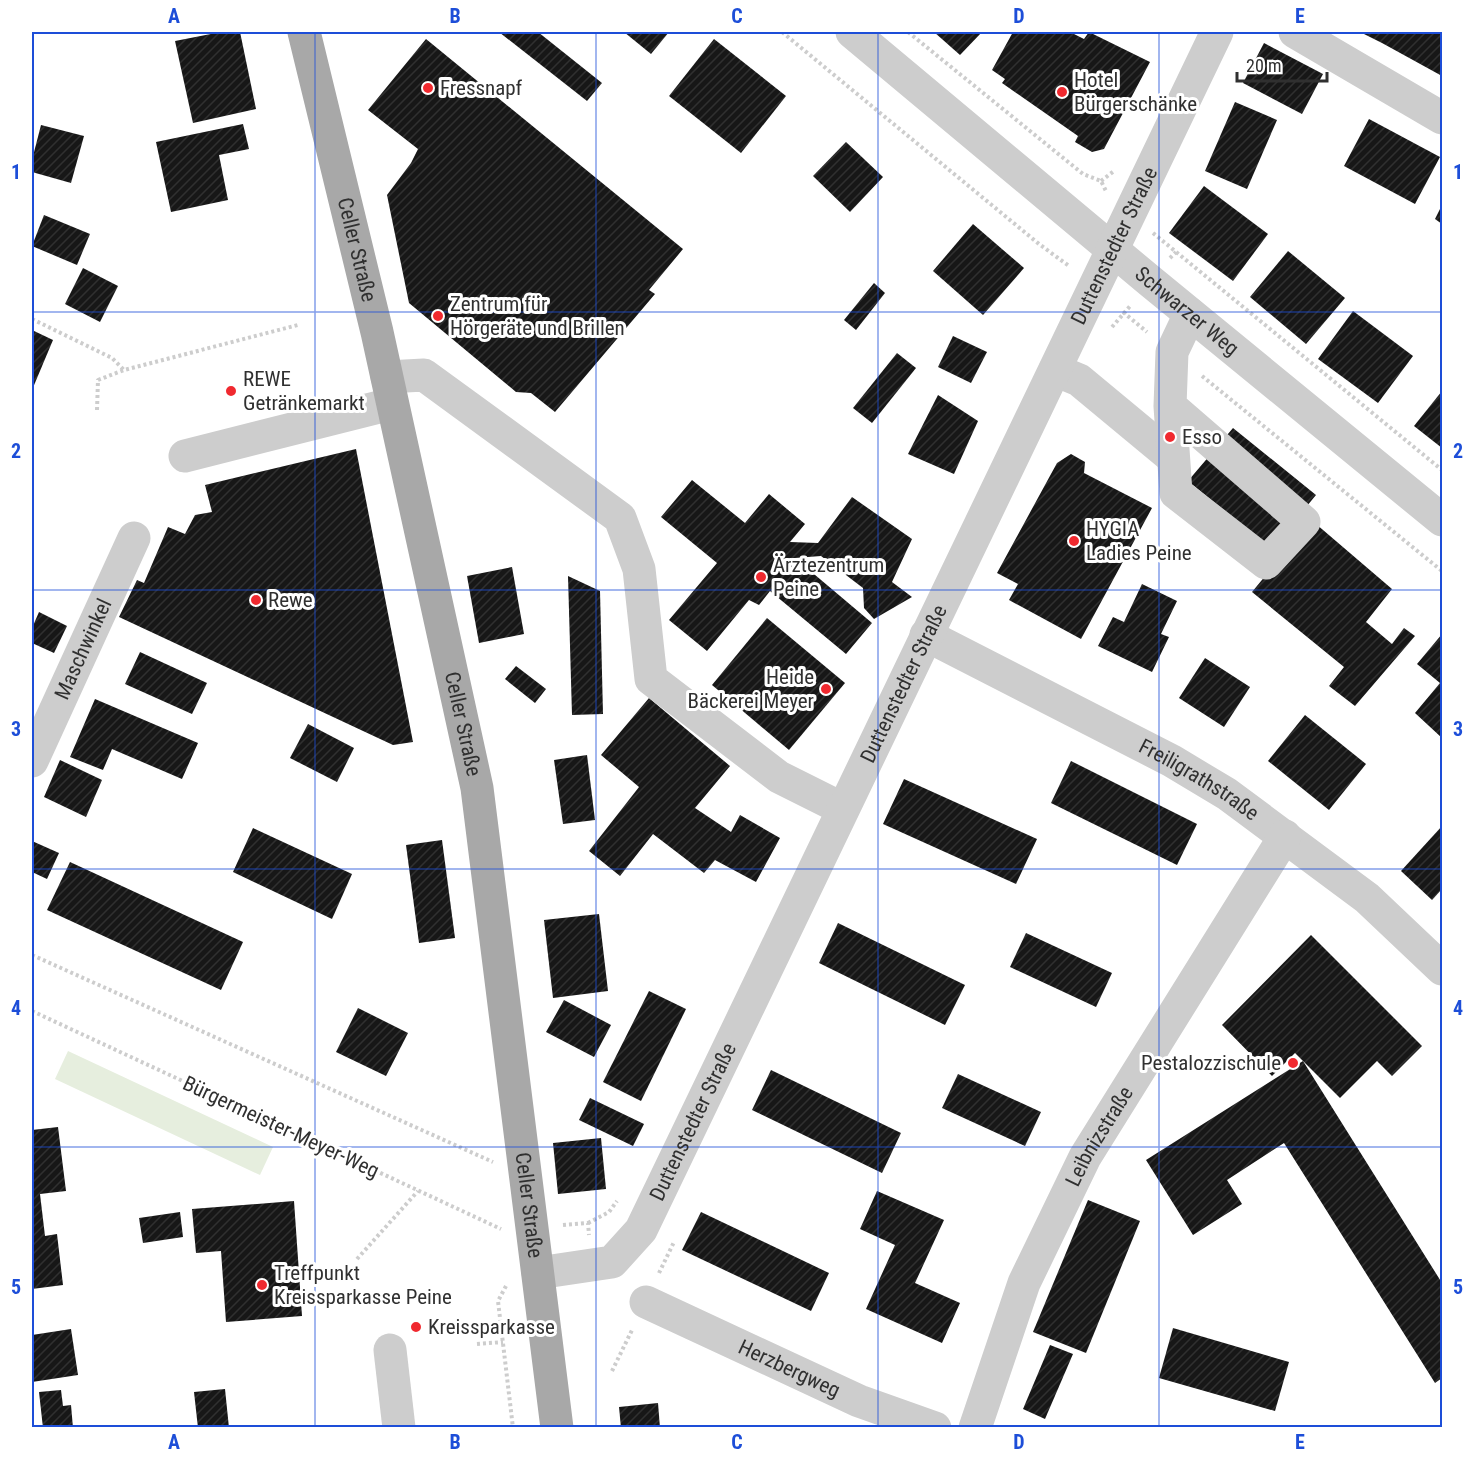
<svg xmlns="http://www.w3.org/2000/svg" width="1474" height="1459" font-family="'Roboto Condensed',sans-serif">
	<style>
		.park { fill: #e6eede }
		.building { fill: url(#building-hatch) }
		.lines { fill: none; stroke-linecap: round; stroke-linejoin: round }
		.path { stroke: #cdcdcd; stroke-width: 4; stroke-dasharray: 3 3; stroke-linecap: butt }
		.minor { stroke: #cdcdcd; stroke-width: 33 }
		.major { stroke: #a8a8a8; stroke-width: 33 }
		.grid { fill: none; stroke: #1d4ed8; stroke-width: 1.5; stroke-opacity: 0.55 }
		.poi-dot { fill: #f0292f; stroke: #fff; stroke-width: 2 }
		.labels { text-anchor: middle; stroke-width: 6; stroke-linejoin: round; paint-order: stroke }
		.poi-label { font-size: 21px; fill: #303030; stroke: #fff; text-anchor: start }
		.street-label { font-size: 21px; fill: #303030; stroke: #fff }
		.neatline { fill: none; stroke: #1d4ed8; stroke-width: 2 }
		.grid-label { font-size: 20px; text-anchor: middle; font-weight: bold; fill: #1d4ed8 }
	</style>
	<defs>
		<pattern id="building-hatch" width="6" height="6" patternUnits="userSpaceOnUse" patternTransform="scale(1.5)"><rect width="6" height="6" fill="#171717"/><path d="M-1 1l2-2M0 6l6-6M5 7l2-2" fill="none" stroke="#303030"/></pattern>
	</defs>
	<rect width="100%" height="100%" fill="#fff"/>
	<polygon class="park" points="68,1051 273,1147 260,1175 55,1079"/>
	<g class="building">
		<polygon points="221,32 240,32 256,109 193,123 175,41"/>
		<polygon points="499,32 538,32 602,83 587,101"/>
		<polygon points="624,32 669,32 651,54"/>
		<polygon points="934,32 982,32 960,55"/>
		<polygon points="1013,32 1070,32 1084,39 1089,32 1150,62 1104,149 1092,152 1075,142 1078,136 1002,83 1005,79 992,70"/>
		<polygon points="1360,32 1442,32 1442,76 1382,43"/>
		<polygon points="426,39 683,249 649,290 655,294 555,412 531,393 516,392 409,303 387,195 411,163 418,149 368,110"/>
		<polygon points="714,39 786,96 741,153 669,96"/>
		<polygon points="1264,43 1323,74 1302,114 1243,83"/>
		<polygon points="1235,102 1277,120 1247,189 1205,171"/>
		<polygon points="1369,119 1440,157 1415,204 1344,166"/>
		<polygon points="243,124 249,149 219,155 228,200 171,212 156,142"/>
		<polygon points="41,125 84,136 71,183 32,172 32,160"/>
		<polygon points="846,142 883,177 850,212 813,176"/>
		<polygon points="1204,186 1268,234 1233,281 1169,233"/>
		<polygon points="1442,205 1442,224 1435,219"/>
		<polygon points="44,215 90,234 77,265 32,246"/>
		<polygon points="973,224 1024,268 983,315 933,271"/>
		<polygon points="1288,251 1345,298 1306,344 1250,297"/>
		<polygon points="83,268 118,286 100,322 65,304"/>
		<polygon points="874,283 885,293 856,330 844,320"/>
		<polygon points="1353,311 1413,356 1378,403 1318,359"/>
		<polygon points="32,330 53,340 32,390"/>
		<polygon points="953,336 987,352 971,383 938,367"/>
		<polygon points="897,353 916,368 872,423 853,408"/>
		<polygon points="1442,391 1442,448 1414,426"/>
		<polygon points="938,395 978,421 954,474 908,454"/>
		<polygon points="1233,428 1316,495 1302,512 1392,589 1366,622 1392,644 1404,628 1415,636 1355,706 1329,686 1344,667 1252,592 1281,557 1188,481"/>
		<polygon points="356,449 413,742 393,745 119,617 137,580 144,583 168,527 185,534 195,515 212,512 205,485"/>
		<polygon points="1071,454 1085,462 1084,473 1152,508 1081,639 1009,600 1018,584 997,573 1057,463"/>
		<polygon points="692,480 745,523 769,494 805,524 790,542 818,543 852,497 912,539 892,582 912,597 874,619 864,608 863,588 821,556 795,558 872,623 846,654 770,591 759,605 749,600 707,651 669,620 717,563 661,517"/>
		<polygon points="512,567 524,634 479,643 467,576"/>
		<polygon points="568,576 600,591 603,714 572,715"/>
		<polygon points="1142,584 1177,601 1161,634 1169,637 1152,672 1098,646 1113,617 1124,622"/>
		<polygon points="39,612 67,626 54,653 32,643 32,628"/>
		<polygon points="767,618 845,683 789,750 712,685"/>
		<polygon points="1442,634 1442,738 1415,713 1440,683 1417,664"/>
		<polygon points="140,652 207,683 192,714 125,684"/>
		<polygon points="1205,658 1250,687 1224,727 1179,698"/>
		<polygon points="516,666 546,689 535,703 505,679"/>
		<polygon points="649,698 730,766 695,808 731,832 740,815 780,838 756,882 715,860 704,873 653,834 620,876 589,851 639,787 601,755"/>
		<polygon points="95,699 198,743 182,779 112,749 103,770 70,757"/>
		<polygon points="1305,715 1366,764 1329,810 1268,761"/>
		<polygon points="308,724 354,748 337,782 290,758"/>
		<polygon points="587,755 595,820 563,824 554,760"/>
		<polygon points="60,760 102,780 86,817 44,797"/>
		<polygon points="1071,761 1197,824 1177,865 1051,803"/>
		<polygon points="904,779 1037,839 1016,884 883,824"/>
		<polygon points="1442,826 1442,889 1432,900 1401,871"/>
		<polygon points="253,828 352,874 332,919 233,872"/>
		<polygon points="442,840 455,938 419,943 406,845"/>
		<polygon points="32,841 59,853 47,879 32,872"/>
		<polygon points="70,862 243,942 221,990 47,910"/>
		<polygon points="599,914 608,991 553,998 544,920"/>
		<polygon points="838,923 965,985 945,1025 819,963"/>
		<polygon points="1026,933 1112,973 1096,1007 1010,967"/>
		<polygon points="1311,935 1422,1046 1392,1076 1377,1061 1340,1098 1295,1053 1272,1076 1222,1025"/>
		<polygon points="649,991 686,1009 641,1101 603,1082"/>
		<polygon points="564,1000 611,1025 594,1057 546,1032"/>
		<polygon points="358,1008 408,1033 386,1076 336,1052"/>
		<polygon points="1303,1061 1442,1283 1442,1378 1435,1383 1284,1143 1227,1180 1242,1204 1193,1235 1146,1160"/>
		<polygon points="771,1070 901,1133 882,1173 752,1110"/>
		<polygon points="958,1074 1041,1112 1025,1146 942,1108"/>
		<polygon points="590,1098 644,1124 633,1146 579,1120"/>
		<polygon points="58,1127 66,1191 40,1194 45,1236 57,1234 63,1285 32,1289 32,1130"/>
		<polygon points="601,1138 606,1189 558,1194 553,1143"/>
		<polygon points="877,1191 944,1220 915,1283 960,1303 942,1343 866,1309 895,1245 860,1229"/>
		<polygon points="1088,1200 1140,1221 1086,1353 1033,1332"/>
		<polygon points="294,1201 302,1316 226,1322 221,1251 196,1253 192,1209"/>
		<polygon points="180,1212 183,1237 143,1243 139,1218"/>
		<polygon points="701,1212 829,1273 811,1311 682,1250"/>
		<polygon points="1173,1328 1289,1362 1275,1411 1159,1378"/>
		<polygon points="71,1329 78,1375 32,1382 32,1335"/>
		<polygon points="1050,1345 1073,1354 1045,1419 1023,1409"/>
		<polygon points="225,1389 229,1428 198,1428 194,1392"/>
		<polygon points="61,1390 63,1406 71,1405 73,1428 43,1428 39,1392"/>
		<polygon points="658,1403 660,1428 621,1428 619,1407"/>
	</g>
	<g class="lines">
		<g class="path">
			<polyline points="782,32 1039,244 1069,266"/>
			<polyline points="908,32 1083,174 1101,181 1106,191"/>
			<polyline points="1101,181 1114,171"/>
			<polyline points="1153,233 1442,470"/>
			<polyline points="1170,258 1176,252"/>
			<polyline points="1123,312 1147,332"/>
			<polyline points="32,319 112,358 124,370"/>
			<polyline points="1112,327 1131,305"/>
			<polyline points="1202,376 1442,571"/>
			<polyline points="97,410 98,380 124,370 298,325"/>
			<polyline points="32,955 493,1162"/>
			<polyline points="32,1011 501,1229"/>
			<polyline points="588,1223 609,1212 617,1201"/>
			<polyline points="563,1225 588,1223 589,1235"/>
			<polyline points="357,1259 418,1191"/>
			<polyline points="659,1273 674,1242"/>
			<polyline points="506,1286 498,1301 513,1428"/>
			<polyline points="477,1344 503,1342"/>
			<polyline points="612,1371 633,1328"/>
		</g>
		<g class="minor">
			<path id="s1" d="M852,32l298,249 292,239"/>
			<polyline points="1295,32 1442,118"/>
			<polyline points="1055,370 1079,380 1173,458"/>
			<polyline points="387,377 424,375 620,518 639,569 651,679 779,777 843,809"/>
			<polyline points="1170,406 1304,522 1266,563 1176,493 1170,406 1172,352 1190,314"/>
			<polyline points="185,456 391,404"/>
			<path id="s2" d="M926,635l246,126 55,33 140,104 75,71"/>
			<path id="s3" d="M32,761l102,-223"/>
			<path id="s4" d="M538,1273l74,-11 29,-32 576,-1198"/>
			<path id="s5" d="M646,1302l213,99 76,27"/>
			<polyline points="390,1350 399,1428"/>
			<path id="s6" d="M975,1428l49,-145 61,-126 200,-321"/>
		</g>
		<path class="major" id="s7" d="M304,32l73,300 100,456 80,640"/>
	</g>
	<path class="grid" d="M315,32v1396M596,32v1396M878,32v1396M1159,32v1396M32,312h1410M32,590h1410M32,869h1410M32,1147h1410"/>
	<g class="poi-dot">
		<circle cx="428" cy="88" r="6"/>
		<circle cx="1062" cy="92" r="6"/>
		<circle cx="438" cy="316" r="6"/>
		<circle cx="231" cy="391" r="6"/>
		<circle cx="1170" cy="437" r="6"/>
		<circle cx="1074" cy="541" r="6"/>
		<circle cx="761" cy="577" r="6"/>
		<circle cx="256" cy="600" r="6"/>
		<circle cx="826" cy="689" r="6"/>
		<circle cx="1293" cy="1063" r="6"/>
		<circle cx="262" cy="1285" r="6"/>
		<circle cx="416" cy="1327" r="6"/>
	</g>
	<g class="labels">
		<g class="poi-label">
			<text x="1074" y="87">Hotel<tspan x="1074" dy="24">Bürgerschänke</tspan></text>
			<text x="440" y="95">Fressnapf</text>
			<text x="450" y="311">Zentrum für<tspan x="450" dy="24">Hörgeräte und Brillen</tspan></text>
			<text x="243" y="386">REWE<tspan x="243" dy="24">Getränkemarkt</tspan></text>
			<text x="1182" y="444">Esso</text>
			<text x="1086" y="536">HYGIA<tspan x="1086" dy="24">Ladies Peine</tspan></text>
			<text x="773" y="572">Ärztezentrum<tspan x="773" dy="24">Peine</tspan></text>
			<text x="268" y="607">Rewe</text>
			<text x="814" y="684" text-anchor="end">Heide<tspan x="814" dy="24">Bäckerei Meyer</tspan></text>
			<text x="1281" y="1070" text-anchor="end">Pestalozzischule</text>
			<text x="274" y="1280">Treffpunkt<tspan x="274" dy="24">Kreissparkasse Peine</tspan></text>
			<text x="428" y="1334">Kreissparkasse</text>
		</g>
		<g class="street-label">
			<text dy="7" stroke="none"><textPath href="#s4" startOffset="1210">Duttenstedter Straße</textPath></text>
			<text dy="7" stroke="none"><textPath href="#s7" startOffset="224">Celler Straße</textPath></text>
			<text dy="7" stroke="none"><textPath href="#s1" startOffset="436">Schwarzer Weg</textPath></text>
			<text dy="7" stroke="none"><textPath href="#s3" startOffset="123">Maschwinkel</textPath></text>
			<text dy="7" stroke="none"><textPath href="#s4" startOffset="724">Duttenstedter Straße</textPath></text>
			<text dy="7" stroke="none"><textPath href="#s7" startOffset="710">Celler Straße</textPath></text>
			<text dy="7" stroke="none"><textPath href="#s2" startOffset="309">Freiligrathstraße</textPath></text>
			<text dy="7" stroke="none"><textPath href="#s4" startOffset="238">Duttenstedter Straße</textPath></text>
			<text transform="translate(281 1127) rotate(25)" y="7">Bürgermeister-Meyer-Weg</text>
			<text dy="7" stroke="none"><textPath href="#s6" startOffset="318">Leibnizstraße</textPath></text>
			<text dy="7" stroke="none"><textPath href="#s7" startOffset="1196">Celler Straße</textPath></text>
			<text dy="7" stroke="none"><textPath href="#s5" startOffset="158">Herzbergweg</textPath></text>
		</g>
	</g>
	<rect width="1474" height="1459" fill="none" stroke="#ffffff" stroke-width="66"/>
	<path d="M1237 72v9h90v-9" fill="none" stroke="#303030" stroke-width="3"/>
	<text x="1246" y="72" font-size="18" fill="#303030" stroke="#ffffff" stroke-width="4.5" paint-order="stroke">20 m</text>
	<rect x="33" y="33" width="1408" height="1393" class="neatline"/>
	<g class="grid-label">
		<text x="174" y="23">A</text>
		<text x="455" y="23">B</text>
		<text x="737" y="23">C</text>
		<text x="1019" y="23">D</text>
		<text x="1300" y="23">E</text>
		<text x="16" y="179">1</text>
		<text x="1458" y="179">1</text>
		<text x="16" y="458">2</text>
		<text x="1458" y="458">2</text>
		<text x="16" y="736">3</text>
		<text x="1458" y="736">3</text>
		<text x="16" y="1015">4</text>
		<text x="1458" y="1015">4</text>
		<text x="16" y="1294">5</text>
		<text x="1458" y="1294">5</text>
		<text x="174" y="1449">A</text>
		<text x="455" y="1449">B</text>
		<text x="737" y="1449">C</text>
		<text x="1019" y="1449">D</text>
		<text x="1300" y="1449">E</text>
	</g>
</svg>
